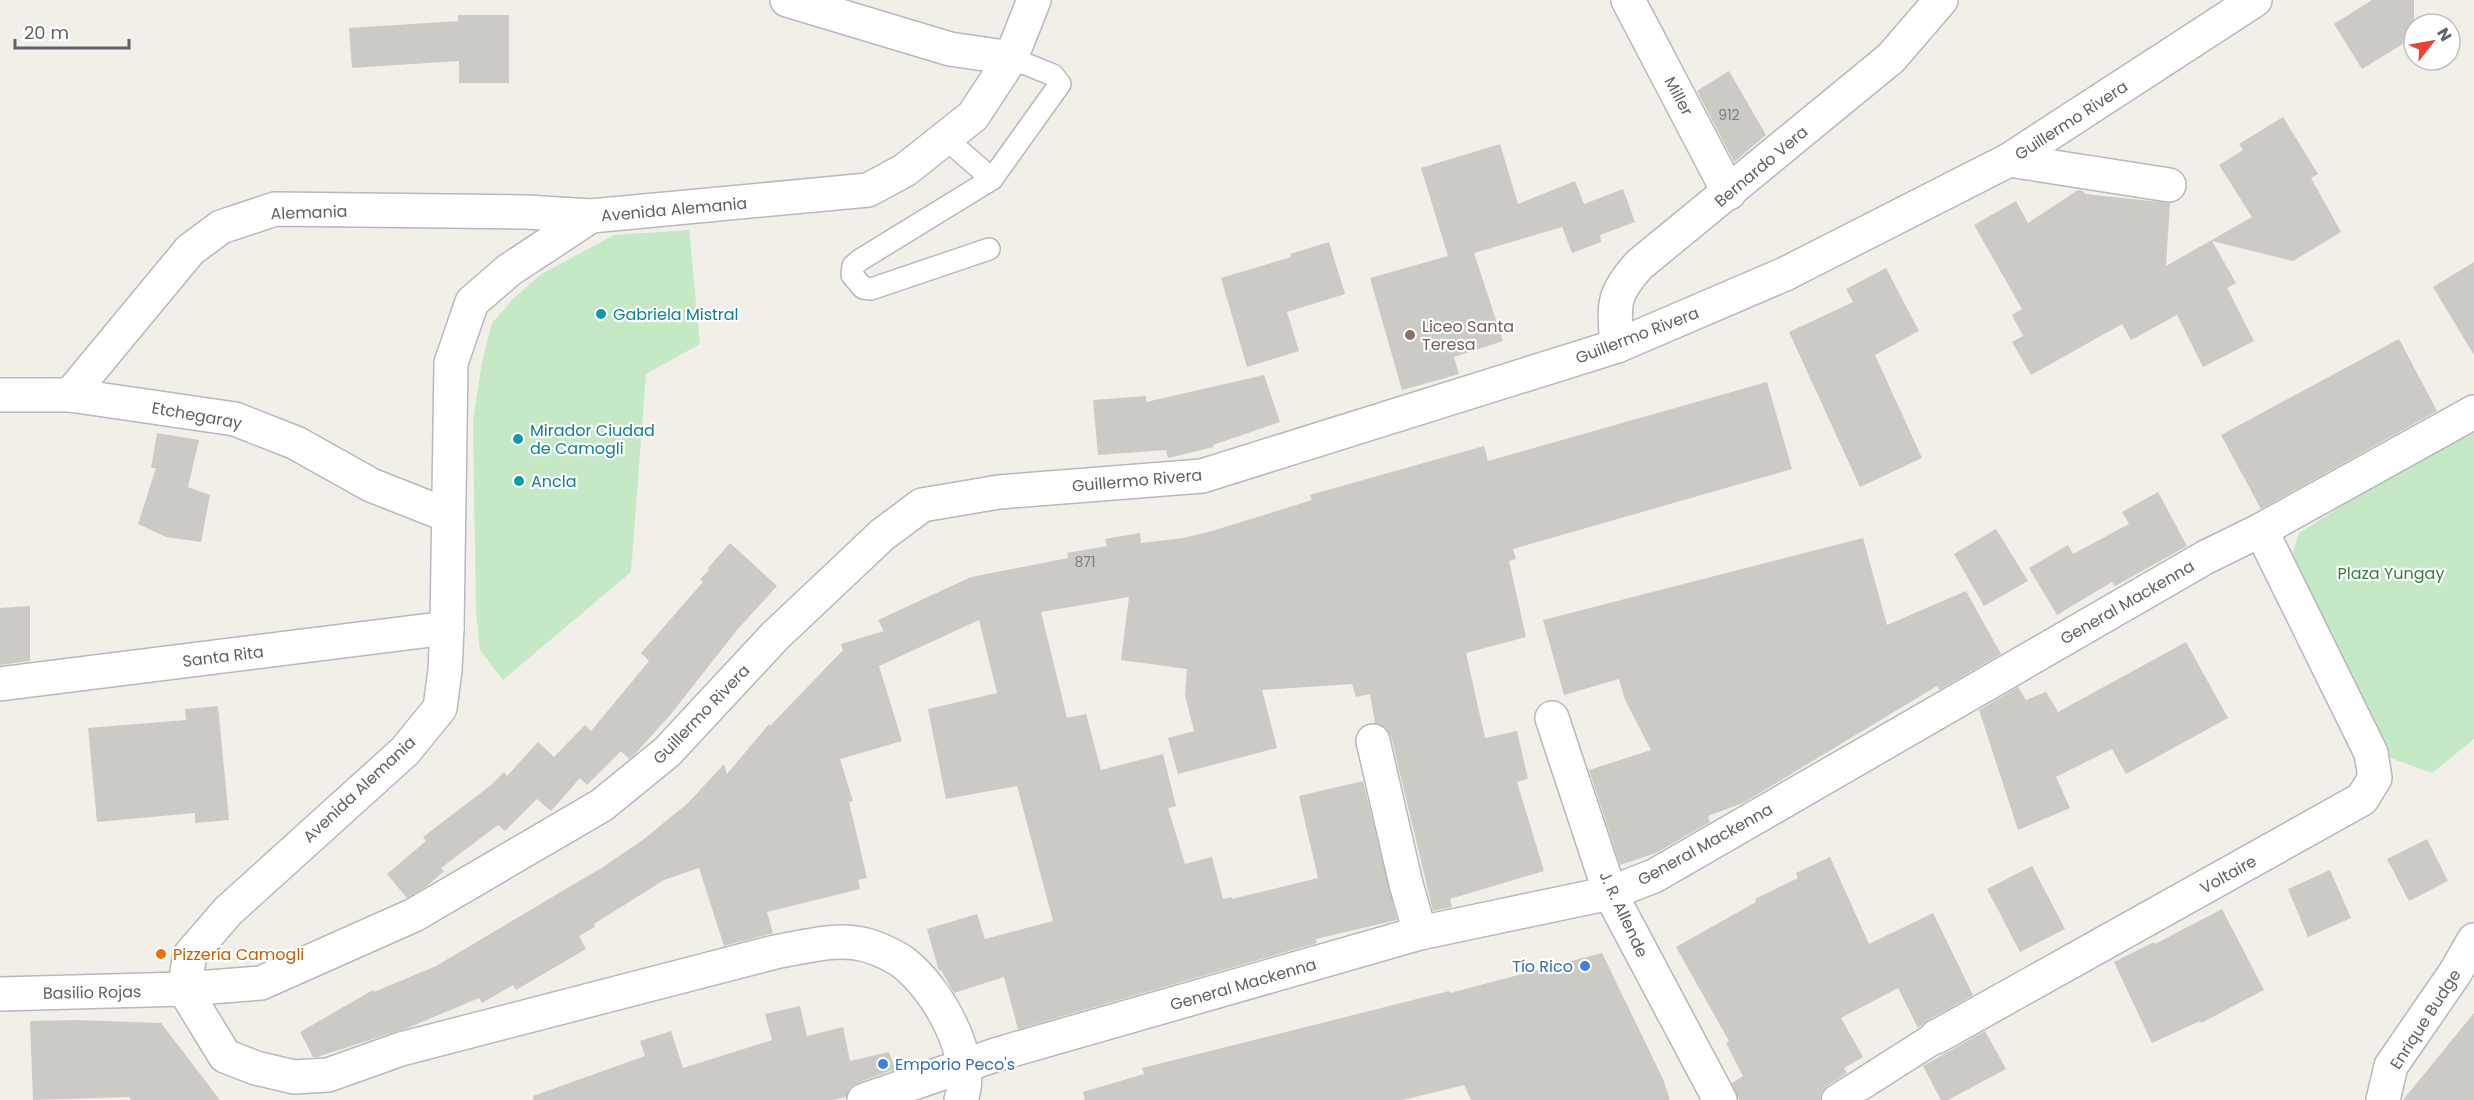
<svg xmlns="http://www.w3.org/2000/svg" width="2474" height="1100" font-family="Poppins,sans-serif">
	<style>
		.green { fill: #c5e8c5 }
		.building { fill: #cccac5 }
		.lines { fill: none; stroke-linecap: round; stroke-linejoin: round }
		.service-casing { stroke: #b5b8bc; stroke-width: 24 }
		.pedestrian-casing { stroke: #b5b8bc; stroke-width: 33 }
		.minor-casing { stroke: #b5b8bc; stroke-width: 36 }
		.tertiary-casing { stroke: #b5b8bc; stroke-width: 36 }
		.secondary-casing { stroke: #b6babf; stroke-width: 36 }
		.service { stroke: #fff; stroke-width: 21 }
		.pedestrian { stroke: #fff; stroke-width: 30 }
		.minor { stroke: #fff; stroke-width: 33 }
		.tertiary { stroke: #fff; stroke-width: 33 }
		.secondary { stroke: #fff; stroke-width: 33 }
		.culture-dot { fill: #0f9aa8; stroke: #fff; stroke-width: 2 }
		.education-dot { fill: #8d6e63; stroke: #fff; stroke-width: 2 }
		.food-dot { fill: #e8710a; stroke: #fff; stroke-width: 2 }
		.shop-dot { fill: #3f7fe0; stroke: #fff; stroke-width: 2 }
		.labels { text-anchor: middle; stroke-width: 4.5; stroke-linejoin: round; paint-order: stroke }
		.number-label { font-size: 14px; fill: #7a7d7f }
		.street-label { font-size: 16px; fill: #5f6368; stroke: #fff }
		.culture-label { font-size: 16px; fill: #0d838f; stroke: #fff; text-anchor: start }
		.education-label { font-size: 16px; fill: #785e54; stroke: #fff; text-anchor: start }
		.park-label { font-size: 16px; fill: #348238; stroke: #fff }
		.food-label { font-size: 16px; fill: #c56008; stroke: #fff; text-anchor: start }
		.shop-label { font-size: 16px; fill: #366cbe; stroke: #fff; text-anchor: end }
	</style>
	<rect width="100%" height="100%" fill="#f1efe8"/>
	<g class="green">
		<polygon points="689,230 700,344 646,374 631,572 503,680 480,650 476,610 473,421 482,362 492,323 514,298 540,275 614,235"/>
		<polygon points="2474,422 2474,739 2432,773 2385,756 2291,559 2299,533"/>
	</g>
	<g class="building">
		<polygon points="2372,0 2414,0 2414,37 2362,69 2334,24"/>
		<polygon points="458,15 509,15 509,83 459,83 459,61 352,68 349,28 458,21"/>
		<polygon points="1729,71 1766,135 1734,162 1697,91"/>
		<polygon points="2283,117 2318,174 2311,178 2341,232 2293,261 2212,241 2236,283 2227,288 2254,341 2203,367 2177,315 2131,340 2122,324 2031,375 2012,342 2023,336 2012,315 2022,309 1974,225 2016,201 2028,223 2078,190 2083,191 2085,194 2170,203 2166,266 2252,217 2219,165 2243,150 2239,144"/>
		<polygon points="1500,144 1518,204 1575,181 1584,204 1623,189 1635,222 1600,235 1601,242 1572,253 1562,227 1474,253 1503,341 1454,357 1459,374 1402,390 1370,278 1448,256 1421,168"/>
		<polygon points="1329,242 1345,294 1287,312 1299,351 1247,367 1221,278 1291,257 1290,254"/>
		<polygon points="2474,262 2474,355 2433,287"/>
		<polygon points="1886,268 1919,331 1875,355 1922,458 1860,487 1789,332 1853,302 1846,289"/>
		<polygon points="2399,339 2437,411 2261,509 2221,435"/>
		<polygon points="1264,375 1280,422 1213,445 1214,447 1168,458 1166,450 1098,455 1093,400 1146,396 1146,402"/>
		<polygon points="1767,382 1792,469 1513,549 1516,559 1509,561 1526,637 1466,653 1485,738 1517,731 1528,779 1517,782 1544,871 1450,899 1452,907 1433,911 1391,736 1386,728 1375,723 1370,694 1356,697 1352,684 1262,690 1277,748 1178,774 1168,738 1194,731 1185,695 1187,669 1121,660 1129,597 1041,612 1067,718 1086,714 1101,770 1163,754 1176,806 1168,808 1185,864 1212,857 1223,899 1232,897 1232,899 1318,878 1299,796 1363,781 1397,920 1316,939 1317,943 1018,1029 1004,977 954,993 941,970 939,971 927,929 977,914 985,939 1053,921 1017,786 946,799 928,709 997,693 979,620 879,666 902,741 840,759 853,801 849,802 867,878 858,880 860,889 767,912 773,933 724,946 699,868 664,880 594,924 595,927 579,936 586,949 516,990 513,985 482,1003 479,998 410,1027 317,1057 313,1057 300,1032 373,990 374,992 436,966 603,867 644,839 688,803 724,764 727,774 769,724 770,726 843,650 841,644 884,631 878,620 971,577 1068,558 1067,553 1107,546 1105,539 1140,533 1141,543 1183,538 1212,531 1312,500 1310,495 1484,446 1488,461"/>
		<polygon points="157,433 199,440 188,487 210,495 201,542 166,537 138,524 156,468 151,468"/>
		<polygon points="2158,492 2187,546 2115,586 2112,582 2057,615 2029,568 2068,545 2073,554 2129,524 2122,512"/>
		<polygon points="1996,529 2028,581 1984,606 1954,554"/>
		<polygon points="1863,538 1887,625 1966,591 2001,654 1939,690 1937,686 1743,803 1708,816 1710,822 1656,853 1620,865 1589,770 1651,750 1625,700 1619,679 1564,695 1543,620"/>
		<polygon points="730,543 777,586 737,630 671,714 635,754 629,759 621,751 587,785 580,778 551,811 537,799 505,831 498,825 441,868 444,871 426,887 407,898 387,874 426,841 423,837 491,785 504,772 507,776 538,742 554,757 585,725 591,731 649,661 641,653 703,582 700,579 709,570 708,568"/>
		<polygon points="30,606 30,661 0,665 0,608"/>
		<polygon points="2186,642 2228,718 2126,774 2112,749 2056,777 2070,808 2018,830 1979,710 2018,687 2026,700 2046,692 2058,712"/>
		<polygon points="218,706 229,820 195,823 195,813 97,822 88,728 186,720 185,709"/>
		<polygon points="2427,839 2448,881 2409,901 2387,859"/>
		<polygon points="1830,857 1869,944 1933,913 1973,995 1927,1021 1918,1028 1898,988 1841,1018 1863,1057 1844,1068 1847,1073 1827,1086 1822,1092 1820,1100 1739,1100 1732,1083 1743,1076 1726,1043 1729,1041 1676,947 1756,902 1755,899 1798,878 1796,873"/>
		<polygon points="2032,866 2065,929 2020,952 1987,889"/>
		<polygon points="2330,870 2351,918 2308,937 2288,889"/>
		<polygon points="2222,909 2264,990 2201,1023 2200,1021 2152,1043 2114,962 2154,942 2155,944"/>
		<polygon points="1602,953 1663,1079 1670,1100 1471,1100 1464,1085 1403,1100 1085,1100 1083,1092 1144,1074 1142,1068 1449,991 1450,993"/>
		<polygon points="800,1006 807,1036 843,1027 850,1061 889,1052 895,1069 857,1083 850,1088 846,1097 833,1100 534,1100 533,1096 645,1056 640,1041 671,1031 683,1068 772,1040 765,1014"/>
		<polygon points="2474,1013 2474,1100 2403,1100"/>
		<polygon points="76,1020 161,1023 220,1100 130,1100 130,1097 33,1100 30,1021"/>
		<polygon points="1985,1031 2006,1069 1948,1100 1941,1100 1923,1066"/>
	</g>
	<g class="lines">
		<g class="service-casing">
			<g id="service">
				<polyline points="945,138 992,179 1060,84 1053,75 1011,58"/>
				<polyline points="989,249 871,289 863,288 852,275 853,266 860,260 992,179"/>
			</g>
		</g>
		<g class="pedestrian-casing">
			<polyline id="pedestrian" points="1837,1100 1936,1037"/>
		</g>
		<g class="minor-casing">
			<g id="minor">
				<polyline points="787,0 950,49 1011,58"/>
				<polyline points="1628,0 1729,193"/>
				<polyline points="2009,160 2169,185"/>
				<path d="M1617,346c-3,-40 -6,-51 23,-82l251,-206 50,-58"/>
				<polyline points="0,395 70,395 235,419 296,443 371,485 447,515"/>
				<polyline points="70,395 190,250 221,227 275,209 526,212 591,216"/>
				<polyline points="0,684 447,628"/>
				<polyline points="1552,718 1610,893 1720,1100"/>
				<polyline points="1373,741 1406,884 1420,933"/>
				<polyline points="0,994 184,989"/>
				<polyline points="1936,1037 2362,799 2375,778 2371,753 2261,530"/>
				<polyline points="2383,1100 2391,1066 2455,973 2474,940"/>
			</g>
		</g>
		<g class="tertiary-casing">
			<g id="tertiary">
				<polyline points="184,989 261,983 414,915 602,805 667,752 775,636 882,535 922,505 999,492 1202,476 1617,346 1785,274 2009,160 2255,0"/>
				<polyline points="864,1100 998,1054 1420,933 1610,893 1654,876 2206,557 2261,530 2474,412"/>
			</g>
		</g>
		<g class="secondary-casing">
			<path id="secondary" d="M961,1100c16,-43 -24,-111 -57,-137 -9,-7 -27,-15 -38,-18 -29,-8 -62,2 -91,7l-374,97 -73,26 -34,2 -38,-9 -31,-12 -41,-67 6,-34 38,-44 177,-160 35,-43 5,-38 2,-42 4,-265 21,-61 37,-32 82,-54 277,-26 37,-20 68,-54 38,-58 23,-58"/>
		</g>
		<use href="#service" class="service"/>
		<use href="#pedestrian" class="pedestrian"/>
		<use href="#minor" class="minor"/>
		<use href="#tertiary" class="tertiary"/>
		<use href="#secondary" class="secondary"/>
	</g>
	<g class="culture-dot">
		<circle cx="601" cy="314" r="6"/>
		<circle cx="518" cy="439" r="6"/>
		<circle cx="519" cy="481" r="6"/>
	</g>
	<circle class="education-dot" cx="1410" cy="335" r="6"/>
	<circle class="food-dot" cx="161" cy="954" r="6"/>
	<g class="shop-dot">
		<circle cx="1585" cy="966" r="6"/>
		<circle cx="883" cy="1064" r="6"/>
	</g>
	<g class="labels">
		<g class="number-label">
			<text x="1729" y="120">912</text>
			<text x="1085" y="567">871</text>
		</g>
		<g class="street-label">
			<text transform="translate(1679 96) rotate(62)" y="6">Miller</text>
			<text transform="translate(2071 120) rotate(-33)" y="6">Guillermo Rivera</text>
			<text transform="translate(1761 166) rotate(-40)" y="6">Bernardo Vera</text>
			<text transform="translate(674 209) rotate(-5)" y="6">Avenida Alemania</text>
			<text transform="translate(309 212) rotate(-2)" y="6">Alemania</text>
			<text transform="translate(1637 335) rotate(-21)" y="6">Guillermo Rivera</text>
			<text transform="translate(197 415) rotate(10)" y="6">Etchegaray</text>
			<text transform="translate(1137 480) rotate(-5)" y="6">Guillermo Rivera</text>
			<text transform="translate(2127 602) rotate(-30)" y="6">General Mackenna</text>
			<text transform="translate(223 656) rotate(-7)" y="6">Santa Rita</text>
			<text transform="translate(701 714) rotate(-46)" y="6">Guillermo Rivera</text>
			<text transform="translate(359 789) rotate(-43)" y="6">Avenida Alemania</text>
			<text transform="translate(1705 844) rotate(-29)" y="6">General Mackenna</text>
			<text transform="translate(2228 874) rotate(-29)" y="6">Voltaire</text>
			<text transform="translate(1624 914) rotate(65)" y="6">J. R. Allende</text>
			<text transform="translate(1243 984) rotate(-16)" y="6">General Mackenna</text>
			<text transform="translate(92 992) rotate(-1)" y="6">Basilio Rojas</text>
			<text transform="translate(2425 1019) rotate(-57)" y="6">Enrique Budge</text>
		</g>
		<g class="culture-label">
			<text x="613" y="320">Gabriela Mistral</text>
			<text x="530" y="436">Mirador Ciudad<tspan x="530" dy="18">de Camogli</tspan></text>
			<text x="531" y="487">Ancla</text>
		</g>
		<g class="education-label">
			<text x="1422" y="332">Liceo Santa<tspan x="1422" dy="18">Teresa</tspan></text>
		</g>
		<g class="park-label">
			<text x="2391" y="579">Plaza Yungay</text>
		</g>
		<g class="food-label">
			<text x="173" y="960">Pizzería Camogli</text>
		</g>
		<g class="shop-label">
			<text x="1573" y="972">Tío Rico</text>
			<text x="895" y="1070" text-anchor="start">Emporio Peco's</text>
		</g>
	</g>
	<g transform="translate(2432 42) rotate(59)"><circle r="28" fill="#ffffff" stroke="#bfc1c3" stroke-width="1.5"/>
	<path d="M0-4.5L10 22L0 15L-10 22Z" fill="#ea4335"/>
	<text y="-9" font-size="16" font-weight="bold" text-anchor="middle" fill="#5f6368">N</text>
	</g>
	<path d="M15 39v9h114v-9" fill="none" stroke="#5f6368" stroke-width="3"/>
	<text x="24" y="39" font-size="18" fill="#5f6368" stroke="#ffffff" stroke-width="4.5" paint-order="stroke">20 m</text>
</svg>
